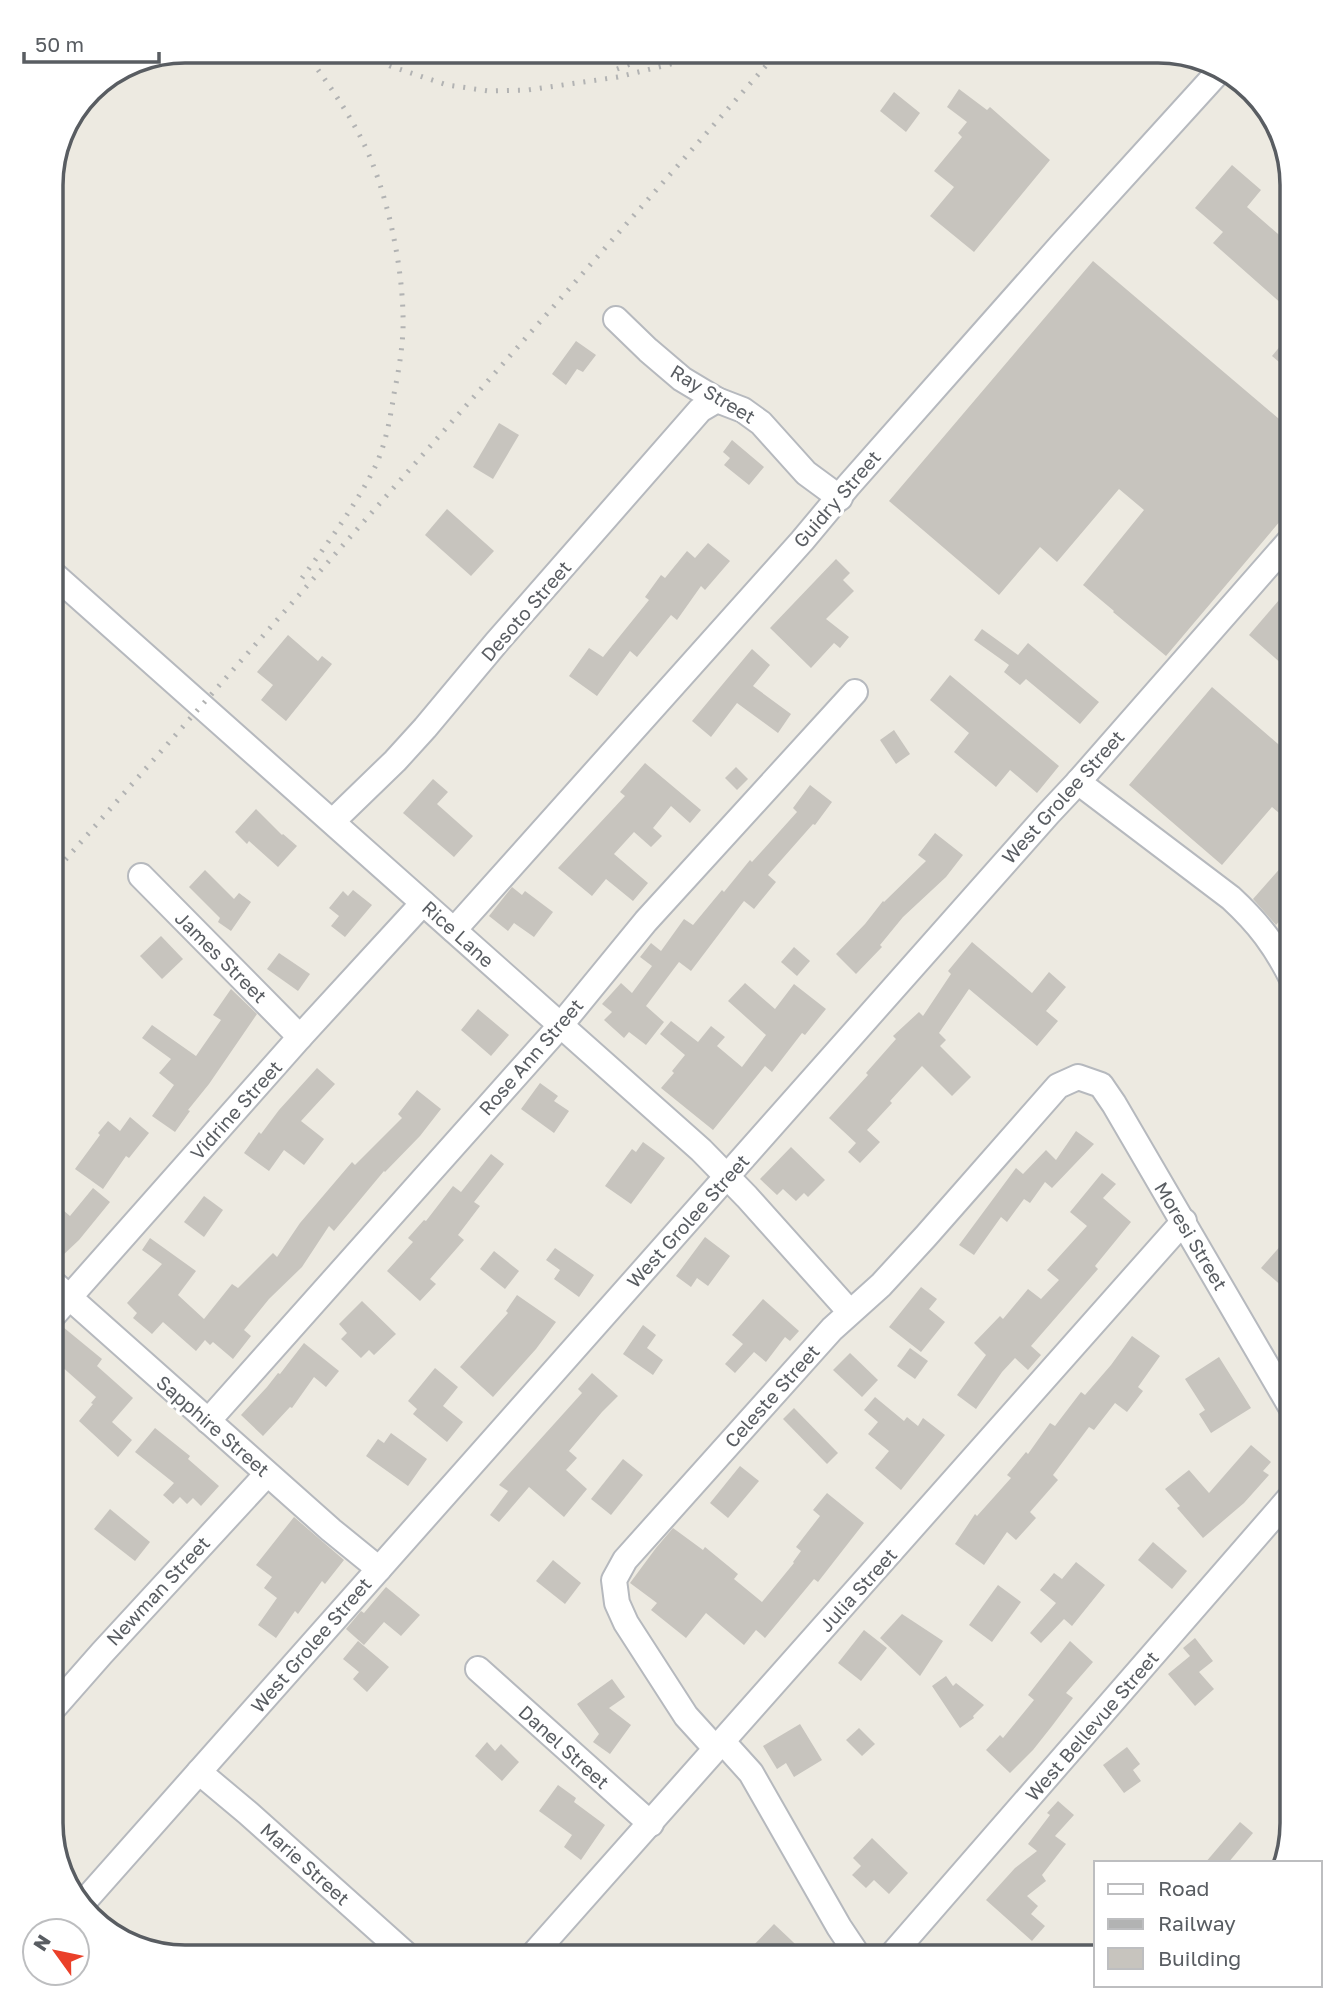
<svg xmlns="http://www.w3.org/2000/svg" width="1343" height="2008" font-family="'Golos Text',sans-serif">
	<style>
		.building { fill: #c7c4be }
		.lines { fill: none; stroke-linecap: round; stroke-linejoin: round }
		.minor-casing { stroke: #b6b9be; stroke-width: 28 }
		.minor { stroke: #fff; stroke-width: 24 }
		.rail { stroke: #b2b3b3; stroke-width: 5; stroke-dasharray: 2 9; stroke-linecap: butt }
		.labels { text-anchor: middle; stroke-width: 7; stroke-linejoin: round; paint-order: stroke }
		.street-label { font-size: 19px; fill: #595d62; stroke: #fff }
		.rim { fill: none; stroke: #595d62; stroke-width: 3.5 }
	</style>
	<rect width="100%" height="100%" fill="#edeae1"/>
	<g class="building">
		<polygon points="959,89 987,110 990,107 1050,160 974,252 930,216 954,187 934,171 962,137 958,133 967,122 947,107"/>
		<polygon points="894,92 920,113 906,132 880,111"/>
		<polygon points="1232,165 1261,190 1247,207 1292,246 1292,313 1213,243 1223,232 1195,208"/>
		<polygon points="1093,261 1292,430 1292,507 1166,656 1113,612 1114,611 1083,585 1144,510 1119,489 1057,562 1040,547 999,595 889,501"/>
		<polygon points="1292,332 1292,373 1272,356"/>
		<polygon points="576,341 596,355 583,372 577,369 566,385 552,374"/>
		<polygon points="499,423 519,435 493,479 473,467"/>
		<polygon points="732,440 764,467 749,485 724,465 730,458 723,452"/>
		<polygon points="447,509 494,551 471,576 425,535"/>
		<polygon points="708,543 730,561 705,590 701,586 677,620 671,615 637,657 630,651 597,696 569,676 589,648 603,657 649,600 645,597 661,575 665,578 687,551 695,558"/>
		<polygon points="836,559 850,573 843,580 854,591 826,619 849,637 840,648 834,643 811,668 770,628"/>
		<polygon points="1292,585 1292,673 1249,635"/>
		<polygon points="982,629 1018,655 1028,643 1099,702 1080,724 1026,679 1020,685 1004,672 1009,665 974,640"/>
		<polygon points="288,635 318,661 322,656 332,664 286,721 261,700 273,685 257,672"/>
		<polygon points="752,649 770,665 753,686 791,714 778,733 737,703 711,737 692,721"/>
		<polygon points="950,675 1059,766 1037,793 1010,770 996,787 954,752 969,733 930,700"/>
		<polygon points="1212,687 1292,756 1292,824 1272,807 1222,865 1129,785"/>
		<polygon points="894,730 910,754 896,764 880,740"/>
		<polygon points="645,763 701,810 690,823 671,806 653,828 662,836 651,847 634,832 614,854 648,883 633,901 606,879 592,896 558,868 625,796 620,792"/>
		<polygon points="736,767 748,779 737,790 725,778"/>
		<polygon points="433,779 448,792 437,804 473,836 454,857 403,813"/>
		<polygon points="810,785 832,802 815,825 813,824 768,875 776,882 754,909 744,901 691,971 679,962 646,1006 664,1022 646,1045 629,1032 624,1038 604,1020 612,1012 602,1004 621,983 632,993 652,966 640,957 651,943 661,951 684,919 693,925 722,890 724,892 750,860 752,862 797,812 793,808"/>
		<polygon points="256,809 282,835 283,834 297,846 278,867 249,841 247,844 235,832"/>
		<polygon points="935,833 963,855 946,877 903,917 880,945 882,947 856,974 836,954 865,924 883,901 884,902 926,861 918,855"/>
		<polygon points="1292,855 1292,907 1276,925 1253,899"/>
		<polygon points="205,870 234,899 239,893 251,902 231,931 218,922 220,918 189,887"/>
		<polygon points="512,887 522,895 525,891 553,912 534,937 514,923 508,931 489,916"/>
		<polygon points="353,890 372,905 345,937 331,926 339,916 329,908 343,891 348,896"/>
		<polygon points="161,936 183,959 162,979 140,956"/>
		<polygon points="972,942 1032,993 1049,972 1066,987 1046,1011 1058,1021 1037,1046 969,989 939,1033 946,1040 940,1046 971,1077 952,1096 922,1066 890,1101 892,1103 867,1130 880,1142 860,1163 848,1152 856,1143 829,1118 868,1075 866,1073 896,1039 893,1036 919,1012 923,1016 951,974 948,971"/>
		<polygon points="794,947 810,961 797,976 781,962"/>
		<polygon points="279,953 310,974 298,991 267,969"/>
		<polygon points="745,983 775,1009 794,984 826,1009 805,1035 802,1033 772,1072 765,1066 713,1130 661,1088 674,1073 672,1071 685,1055 660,1034 671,1021 698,1042 711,1026 725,1037 717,1046 742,1067 766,1035 728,1001"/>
		<polygon points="231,989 257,1014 209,1084 188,1110 190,1111 175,1132 152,1116 174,1085 159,1073 171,1059 142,1038 152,1025 196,1056 221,1020 213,1015"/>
		<polygon points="478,1009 509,1035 491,1056 461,1030"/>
		<polygon points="317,1068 335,1084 301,1121 324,1139 304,1165 284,1150 269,1171 244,1153 259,1132 261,1134 279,1110"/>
		<polygon points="540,1083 558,1096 554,1101 569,1111 554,1133 521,1109"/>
		<polygon points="417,1090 441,1109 420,1136 385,1172 384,1171 334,1231 329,1226 302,1267 269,1299 244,1330 251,1336 233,1359 213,1342 210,1345 205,1340 196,1351 163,1322 152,1334 133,1318 137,1313 127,1303 162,1264 142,1250 150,1238 196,1271 178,1295 204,1319 232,1284 238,1288 273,1253 277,1257 300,1223 352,1162 355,1165 402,1118 398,1114"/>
		<polygon points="130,1117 149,1133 129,1158 126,1156 103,1189 75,1169 100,1135 98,1133 108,1121 120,1131"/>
		<polygon points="1076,1131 1094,1144 1052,1188 1045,1182 1030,1203 1024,1199 1007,1222 1001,1217 974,1255 959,1245 1016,1168 1023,1174 1046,1150 1056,1160"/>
		<polygon points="643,1142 665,1158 631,1204 605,1186 632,1149 636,1152"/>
		<polygon points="791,1147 825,1180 808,1197 804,1193 796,1201 783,1189 777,1195 760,1179"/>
		<polygon points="491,1154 504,1164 474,1202 480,1206 458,1235 464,1240 430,1279 436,1284 420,1301 387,1271 413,1242 408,1238 424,1220 426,1221 453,1186 461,1192"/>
		<polygon points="1102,1173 1116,1184 1103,1198 1131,1222 1095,1266 1098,1269 1031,1346 1041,1355 1028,1370 1015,1358 1002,1372 976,1409 957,1395 986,1355 974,1343 1000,1316 1003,1319 1028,1289 1041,1299 1059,1280 1047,1270 1087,1226 1070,1212"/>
		<polygon points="93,1188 110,1202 79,1240 62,1256 51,1245 51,1200 70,1216"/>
		<polygon points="204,1196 223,1210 204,1237 184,1222"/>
		<polygon points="1292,1233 1292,1295 1261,1268"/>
		<polygon points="705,1237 730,1256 708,1286 697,1278 691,1287 676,1276"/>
		<polygon points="555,1248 594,1275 579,1297 554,1279 560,1270 546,1260"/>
		<polygon points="494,1251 519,1271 505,1289 480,1269"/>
		<polygon points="921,1287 937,1299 929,1309 945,1322 921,1352 889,1327"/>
		<polygon points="517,1295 556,1322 536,1349 493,1397 460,1367 508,1313 506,1311"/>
		<polygon points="763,1299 799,1331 790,1341 785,1337 766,1362 754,1352 735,1373 725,1364 743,1344 732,1335"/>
		<polygon points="362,1301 396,1334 374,1355 369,1350 361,1358 341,1339 347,1333 339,1324"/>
		<polygon points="643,1325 656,1335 647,1348 663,1360 653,1375 623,1354"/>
		<polygon points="63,1327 102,1359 97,1366 133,1398 112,1422 132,1440 118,1457 79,1421 93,1404 91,1403 96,1397 51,1357 51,1334"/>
		<polygon points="1132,1336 1160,1356 1138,1387 1143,1391 1127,1412 1115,1403 1094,1430 1089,1427 1053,1475 1058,1480 1030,1512 1036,1518 1016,1540 1007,1532 984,1565 955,1544 975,1514 977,1516 1011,1478 1007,1475 1026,1452 1028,1454 1050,1423 1055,1426 1081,1392 1085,1395 1111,1365"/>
		<polygon points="304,1343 339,1371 326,1387 314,1377 292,1408 290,1407 263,1436 241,1415 267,1387 278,1373 280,1374"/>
		<polygon points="910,1348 928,1361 915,1379 897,1366"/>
		<polygon points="850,1353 878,1380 862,1397 833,1370"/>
		<polygon points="1219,1357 1251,1408 1211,1433 1199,1414 1205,1410 1185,1379"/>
		<polygon points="435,1368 458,1387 443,1406 463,1422 447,1442 413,1414 417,1409 408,1401"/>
		<polygon points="592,1373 618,1396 602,1412 569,1451 577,1458 566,1470 587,1489 564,1517 529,1487 499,1522 490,1515 508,1491 499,1485 582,1393 578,1389"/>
		<polygon points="875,1397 904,1421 907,1417 918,1426 923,1418 945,1435 901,1490 875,1468 889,1451 868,1434 878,1422 864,1410"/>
		<polygon points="794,1408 838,1453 827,1464 783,1419"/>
		<polygon points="155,1428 190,1456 188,1459 219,1486 201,1506 193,1498 187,1504 180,1497 173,1504 163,1495 174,1483 135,1452"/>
		<polygon points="391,1433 427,1459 408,1486 366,1456 378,1439 384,1443"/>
		<polygon points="1251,1445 1271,1462 1263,1471 1269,1475 1244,1503 1203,1538 1177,1508 1180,1506 1165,1489 1189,1470 1209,1493"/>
		<polygon points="623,1459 643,1475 611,1515 591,1499"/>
		<polygon points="740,1466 759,1481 728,1518 710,1503"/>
		<polygon points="827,1493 864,1523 818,1582 814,1579 765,1638 756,1630 744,1645 706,1613 686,1638 651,1610 657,1603 630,1583 656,1548 673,1528 703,1550 705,1547 738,1574 734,1579 762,1602 794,1563 793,1562 801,1551 796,1547 820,1516 813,1510"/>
		<polygon points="110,1509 150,1542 135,1561 94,1529"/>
		<polygon points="294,1517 344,1560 325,1584 322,1581 298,1614 295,1611 276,1638 258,1625 277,1598 264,1588 272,1577 256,1565"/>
		<polygon points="1153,1542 1187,1571 1172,1589 1138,1560"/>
		<polygon points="553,1560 581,1583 565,1604 536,1581"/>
		<polygon points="1076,1562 1105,1585 1072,1626 1064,1619 1041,1643 1030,1633 1056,1603 1040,1590 1054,1573 1062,1579"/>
		<polygon points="998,1585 1021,1602 992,1642 969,1625"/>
		<polygon points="386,1587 420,1615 401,1636 384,1622 364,1645 346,1629 361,1611 364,1613"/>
		<polygon points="902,1614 943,1641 920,1676 880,1638"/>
		<polygon points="864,1630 887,1648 861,1681 838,1663"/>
		<polygon points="1195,1638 1213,1661 1199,1672 1214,1689 1195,1706 1168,1674 1190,1656 1183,1648"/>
		<polygon points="358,1641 389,1667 367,1692 353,1679 359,1672 343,1659"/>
		<polygon points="1070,1641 1093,1662 1066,1693 1073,1698 1052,1726 1033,1750 1010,1773 986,1750 1000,1735 1003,1738 1034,1700 1028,1695"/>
		<polygon points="946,1676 953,1686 956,1683 984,1705 973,1716 974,1718 960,1728 932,1686"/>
		<polygon points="612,1679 625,1697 609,1708 631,1725 610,1754 593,1742 599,1734 577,1704"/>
		<polygon points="800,1724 822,1760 794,1777 786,1763 777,1769 763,1746"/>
		<polygon points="859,1728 875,1744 862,1756 846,1740"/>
		<polygon points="487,1742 495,1751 501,1744 519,1762 502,1781 475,1756"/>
		<polygon points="1127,1747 1140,1764 1133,1770 1141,1781 1124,1793 1103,1765"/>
		<polygon points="558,1785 576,1798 574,1802 605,1825 581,1860 564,1847 572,1835 539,1811"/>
		<polygon points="1058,1801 1074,1815 1055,1836 1066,1844 1042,1875 1046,1881 1027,1896 1038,1906 1031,1914 1045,1926 1032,1941 986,1900 1015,1868 1037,1851 1028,1844 1050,1815 1047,1813"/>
		<polygon points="1240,1822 1253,1833 1228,1863 1205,1863"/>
		<polygon points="872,1838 908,1873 889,1894 874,1880 866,1888 852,1875 861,1866 853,1858"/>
		<polygon points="774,1924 809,1957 757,1957 749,1950"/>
	</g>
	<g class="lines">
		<g class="minor-casing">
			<g id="minor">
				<polyline points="616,319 648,350 682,379 717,400 743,410 761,423 806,473 840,498"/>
				<polyline points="51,572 701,1150 747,1197 850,1312"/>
				<path d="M1078,782l153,116c28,26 44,47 61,81"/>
				<polyline points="333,821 395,761 425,728 496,643 700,410 717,400"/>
				<polyline points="141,876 300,1037"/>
				<polyline points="454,930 802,541 848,486 1062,244 1221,69"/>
				<polyline points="51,1281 331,1530 379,1569"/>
				<polyline points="51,1318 300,1037 423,903"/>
				<polyline points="208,1421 560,1026 646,921 855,692"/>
				<polyline points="478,1669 651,1824"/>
				<polyline points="51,1711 102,1653 267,1474"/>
				<polyline points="723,1742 751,1773 839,1927 859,1957"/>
				<polyline points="716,1749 686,1716 626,1623 617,1603 614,1580 625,1560 832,1329 881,1285 926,1236 1058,1086 1078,1077 1101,1085 1114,1104 1292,1409"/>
				<polyline points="199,1772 248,1813 409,1957"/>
				<polyline points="82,1904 1048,814 1078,782 1292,538"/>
				<polyline points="531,1957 1184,1221"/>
				<polyline points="890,1957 1292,1495"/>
			</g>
		</g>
		<use href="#minor" class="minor"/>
		<g class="rail">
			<polyline points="360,51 390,66 447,85 489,91 528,90 618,77 675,63 708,51"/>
			<polyline points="617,69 665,51"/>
			<path d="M302,578c25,-34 51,-69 71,-107 12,-23 17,-51 21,-77 5,-25 10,-53 9,-79 -1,-53 -17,-128 -41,-175 -16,-32 -37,-61 -58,-89"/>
			<polyline points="51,876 779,51"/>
		</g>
	</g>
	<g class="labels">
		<g class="street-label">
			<text transform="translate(713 394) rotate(31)" y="7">Ray Street</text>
			<text transform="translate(837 499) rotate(-49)" y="7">Guidry Street</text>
			<text transform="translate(526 611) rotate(-49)" y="7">Desoto Street</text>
			<text transform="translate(1063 797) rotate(-48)" y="7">West Grolee Street</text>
			<text transform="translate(458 934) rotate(42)" y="7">Rice Lane</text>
			<text transform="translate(221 957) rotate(45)" y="7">James Street</text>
			<text transform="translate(531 1057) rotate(-49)" y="7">Rose Ann Street</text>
			<text transform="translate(236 1110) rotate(-48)" y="7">Vidrine Street</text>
			<text transform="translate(688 1221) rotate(-48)" y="7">West Grolee Street</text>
			<text transform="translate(1191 1236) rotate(59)" y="7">Moresi Street</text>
			<text transform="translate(772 1396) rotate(-48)" y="7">Celeste Street</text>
			<text transform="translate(213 1426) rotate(41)" y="7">Sapphire Street</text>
			<text transform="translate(858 1590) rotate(-48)" y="7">Julia Street</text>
			<text transform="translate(158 1591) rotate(-47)" y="7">Newman Street</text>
			<text transform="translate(311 1645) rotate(-49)" y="7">West Grolee Street</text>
			<text transform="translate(1092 1726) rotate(-49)" y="7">West Bellevue Street</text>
			<text transform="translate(564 1747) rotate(42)" y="7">Danel Street</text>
			<text transform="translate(305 1864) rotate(42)" y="7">Marie Street</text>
		</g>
	</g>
	<path d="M0 0H1343V2008H0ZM185 63H1158A122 122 0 0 1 1280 185V1823A122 122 0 0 1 1158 1945H185A122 122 0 0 1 63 1823V185A122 122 0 0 1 185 63Z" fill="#fff" fill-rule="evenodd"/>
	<path class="rim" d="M185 63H1158A122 122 0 0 1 1280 185V1823A122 122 0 0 1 1158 1945H185A122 122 0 0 1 63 1823V185A122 122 0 0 1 185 63Z"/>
	<rect x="1094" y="1861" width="228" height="126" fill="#ffffff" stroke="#bdbec0" stroke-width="2"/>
	<rect x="1108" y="1884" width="35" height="10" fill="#ffffff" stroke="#bdbec0" stroke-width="2"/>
	<text x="1158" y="1896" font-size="21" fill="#595d62">Road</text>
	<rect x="1108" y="1919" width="35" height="10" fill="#b2b3b3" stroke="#bdbec0" stroke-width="2"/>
	<text x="1158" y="1931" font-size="21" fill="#595d62">Railway</text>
	<rect x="1108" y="1948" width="35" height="21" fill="#c7c4be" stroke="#bdbec0" stroke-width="2"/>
	<text x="1158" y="1966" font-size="21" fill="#595d62">Building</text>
	<g transform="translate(56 1952) rotate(303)"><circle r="33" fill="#ffffff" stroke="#bdbec0" stroke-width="2"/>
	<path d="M0-5L12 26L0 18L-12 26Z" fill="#ea4029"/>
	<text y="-10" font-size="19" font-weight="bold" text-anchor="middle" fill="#595d62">N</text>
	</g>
	<path d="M24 52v10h135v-10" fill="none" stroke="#595d62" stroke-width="3.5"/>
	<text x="35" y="52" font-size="21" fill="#595d62" stroke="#ffffff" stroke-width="5" paint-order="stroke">50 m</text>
</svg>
